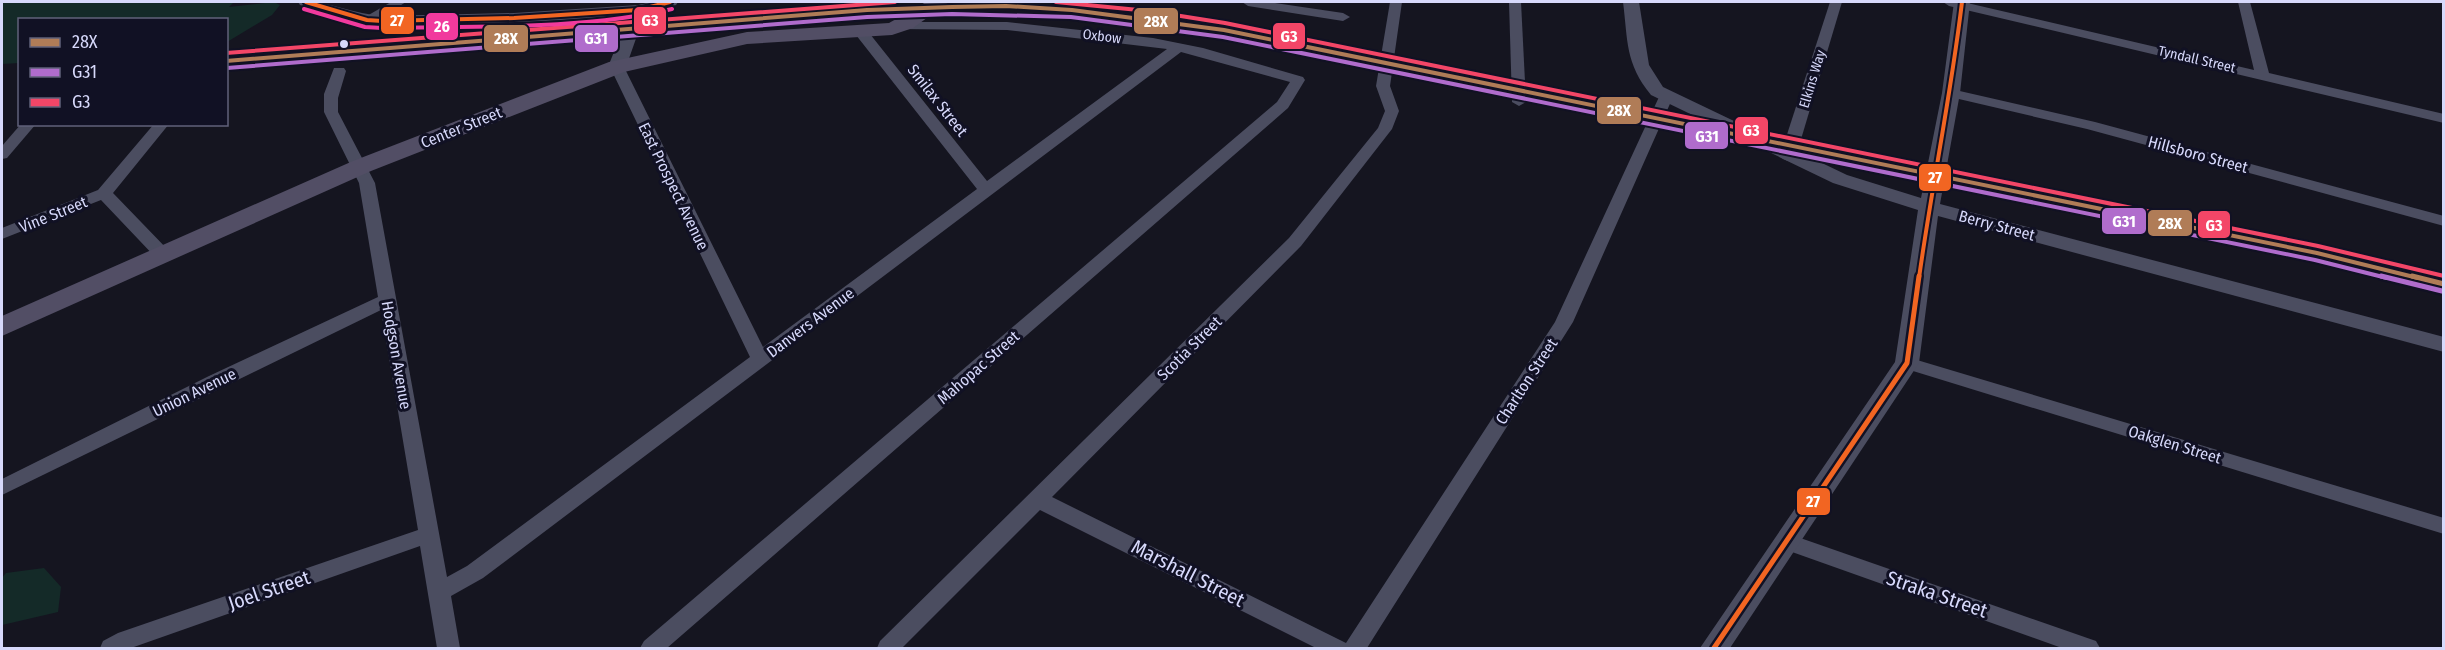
<svg xmlns="http://www.w3.org/2000/svg" width="2445" height="650" font-family="'Fira Sans Condensed',sans-serif">
	<style>
		.green { fill: #142a28 }
		.lines { fill: none; stroke-linecap: round; stroke-linejoin: round }
		.minor { fill: #4b4d60; fill-rule: evenodd }
		.tertiary { fill: #4b4d60; fill-rule: evenodd }
		.primary { fill: #524e65; fill-rule: evenodd }
		.bus-1-far1-casing { stroke: #111124; stroke-width: 8 }
		.bus-1-casing { stroke: #111124; stroke-width: 10 }
		.bus-2-far1-casing { stroke: #111124; stroke-width: 8 }
		.bus-2-casing { stroke: #111124; stroke-width: 10 }
		.bus-3-casing { stroke: #111124; stroke-width: 8 }
		.bus-4-far1-casing { stroke: #111124; stroke-width: 8 }
		.bus-4-casing { stroke: #111124; stroke-width: 10 }
		.bus-5-casing { stroke: #111124; stroke-width: 8 }
		.bus-1-far1 { stroke: #b07c57; stroke-width: 4 }
		.bus-1 { stroke: #b07c57; stroke-width: 5 }
		.bus-2-far1 { stroke: #b06ccc; stroke-width: 4 }
		.bus-2 { stroke: #b06ccc; stroke-width: 5 }
		.bus-3 { stroke: #f34667; stroke-width: 4 }
		.bus-4-far1 { stroke: #f26522; stroke-width: 4 }
		.bus-4 { stroke: #f26522; stroke-width: 5 }
		.bus-5 { stroke: #f13a9d; stroke-width: 4 }
		.bus-dot { fill: #d7d9fb; stroke: #111124; stroke-width: 2 }
		.labels { text-anchor: middle; stroke-width: 6; stroke-linejoin: round; paint-order: stroke }
		.far-street-label { font-size: 14px; fill: #d7d9fb; stroke: #111124 }
		.street-label { font-size: 16px; fill: #d7d9fb; stroke: #111124 }
		.near-street-label { font-size: 20px; fill: #d7d9fb; stroke: #111124 }
		.line-badge { stroke: #111124; stroke-width: 2 }
		.badge-label { font-size: 16px; text-anchor: middle; font-weight: bold; fill: #fff }
	</style>
	<rect width="100%" height="100%" fill="#151520"/>
	<g class="green">
		<polygon points="2,2 234,2 229,7 274,2 280,5 272,15 227,42 226,20 20,20 19,63 2,64"/>
		<polygon points="44,568 61,587 58,612 2,625 2,578 6,573"/>
	</g>
	<g class="lines">
		<g class="minor">
			<polygon points="391,2 406,2 372,23 362,23 360,20"/>
			<polygon points="1242,2 1269,2 1343,13 1350,17 1343,21 1248,6"/>
			<polygon points="1390,2 1402,2 1390,86 1399,111 1392,129 1301,246 1052,497 1346,643 1555,322 1659,97 1666,93 1671,94 1673,97 1573,322 1367,648 1316,648 1040,510 902,648 877,648 880,641 1289,238 1378,128 1385,111 1376,86"/>
			<polygon points="1509,2 1521,2 1526,102 1519,106 1512,102"/>
			<polygon points="1830,2 1842,2 1796,156 1788,161 1783,159 1780,156"/>
			<polygon points="1943,2 1963,2 2254,70 2238,2 2250,2 2269,73 2444,114 2444,123 1949,6"/>
			<polygon points="901,22 1007,22 1153,38 1203,48 1303,77 1305,80 1288,108 667,648 640,648 644,641 1277,102 1290,82 1181,52 483,578 451,596 460,648 437,648 420,546 131,648 100,648 103,641 118,633 418,530 381,310 2,495 2,479 209,376 378,297 359,183 324,112 324,94 334,68 344,68 346,71 338,98 338,112 375,183 447,577 467,566 750,357 610,67 612,64 617,63 624,67 763,347 977,189 856,35 856,29 866,29 987,181 1167,49 1007,30 896,29 894,26"/>
			<polygon points="1951,89 2095,122 2444,216 2444,226 2087,129 1946,96 1946,90"/>
			<polygon points="21,124 36,124 7,158 2,159 2,146"/>
			<polygon points="154,124 169,124 113,193 170,252 172,256 170,260 158,260 101,200 2,239 2,228 98,190"/>
			<polygon points="1907,357 2444,518 2444,534 1900,367 1898,363 1900,359"/>
			<polygon points="1786,533 2096,641 2100,648 2062,648 1778,547 1775,541 1778,535"/>
		</g>
		<g class="tertiary">
			<path d="M298,2c29,-2 55,12 84,14l132,-3 124,-8 15,-3h25l-2,3 -31,8 -19,54 -9,5 -9,-5 20,-51 -114,7 -132,3 -21,-3 -61,-18z"/>
			<path d="M1623,2h16l10,63 14,22 184,88 74,23 21,-105 12,-91h16l-10,91 -20,111 504,133v15l-506,-136 -19,147 -189,285h-30l195,-286 23,-152 -85,-27 -182,-88c-26,-32 -23,-54 -28,-93z"/>
		</g>
		<polygon class="primary" points="926,2 949,2 913,28 892,35 747,44 624,72 371,171 2,336 2,316 353,161 609,62 747,32 889,23"/>
		<g class="bus-1-far1-casing">
			<polyline id="bus-1-far1" points="226,61 867,10 952,7 1006,6 1072,10 1224,30 2317,253 2418,278"/>
		</g>
		<g class="bus-1-casing">
			<polyline id="bus-1" points="2412,276 2444,284"/>
		</g>
		<g class="bus-2-far1-casing">
			<polyline id="bus-2-far1" points="227,68 867,17 952,14 1071,17 1223,37 2315,260 2387,278"/>
		</g>
		<g class="bus-2-casing">
			<polyline id="bus-2" points="2381,276 2442,291"/>
		</g>
		<g class="bus-3-casing">
			<g id="bus-3">
				<polyline points="1056,2 1149,11 1225,23 2318,246 2444,276"/>
				<polyline points="226,53 895,2"/>
			</g>
		</g>
		<g class="bus-4-far1-casing">
			<g id="bus-4-far1">
				<polyline points="306,2 367,20 382,21 514,18 638,10 670,2"/>
				<path d="M1919,278c13,-93 32,-183 43,-276"/>
			</g>
		</g>
		<g class="bus-4-casing">
			<polyline id="bus-4" points="1714,648 1907,363 1919,276"/>
		</g>
		<g class="bus-5-casing">
			<path id="bus-5" d="M304,9l61,18 17,1c92,-2 201,2 290,-19"/>
		</g>
		<use href="#bus-1-far1" class="bus-1-far1"/>
		<use href="#bus-1" class="bus-1"/>
		<use href="#bus-2-far1" class="bus-2-far1"/>
		<use href="#bus-2" class="bus-2"/>
		<use href="#bus-3" class="bus-3"/>
		<use href="#bus-4-far1" class="bus-4-far1"/>
		<use href="#bus-4" class="bus-4"/>
		<use href="#bus-5" class="bus-5"/>
	</g>
	<circle class="bus-dot" cx="344" cy="44" r="5"/>
	<g class="labels">
		<g class="far-street-label">
			<text transform="translate(1102 36) rotate(7)" y="5">Oxbow</text>
			<text transform="translate(2197 59) rotate(13)" y="5">Tyndall Street</text>
			<text transform="translate(1812 79) rotate(-73)" y="5">Elkins Way</text>
		</g>
		<g class="street-label">
			<text transform="translate(938 100) rotate(52)" y="6">Smilax Street</text>
			<text transform="translate(461 127) rotate(-22)" y="6">Center Street</text>
			<text transform="translate(2198 154) rotate(15)" y="6">Hillsboro Street</text>
			<text transform="translate(674 186) rotate(64)" y="6">East Prospect Avenue</text>
			<text transform="translate(53 214) rotate(-22)" y="6">Vine Street</text>
			<text transform="translate(1997 225) rotate(15)" y="6">Berry Street</text>
			<text transform="translate(810 322) rotate(-37)" y="6">Danvers Avenue</text>
			<text transform="translate(1189 348) rotate(-45)" y="6">Scotia Street</text>
			<text transform="translate(397 355) rotate(80)" y="6">Hodgson Avenue</text>
			<text transform="translate(978 367) rotate(-41)" y="6">Mahopac Street</text>
			<text transform="translate(1526 381) rotate(-57)" y="6">Charlton Street</text>
			<text transform="translate(194 392) rotate(-26)" y="6">Union Avenue</text>
			<text transform="translate(2175 444) rotate(17)" y="6">Oakglen Street</text>
		</g>
		<g class="near-street-label">
			<text transform="translate(1188 573) rotate(27)" y="7">Marshall Street</text>
			<text transform="translate(269 590) rotate(-19)" y="7">Joel Street</text>
			<text transform="translate(1937 594) rotate(19)" y="7">Straka Street</text>
		</g>
	</g>
	<g class="line-badge">
		<rect x="380" y="6" width="35" height="29" rx="6" fill="#f26522"/>
		<rect x="633" y="6" width="34" height="29" rx="6" fill="#f34667"/>
		<rect x="1133" y="7" width="46" height="28" rx="6" fill="#b07c57"/>
		<rect x="425" y="12" width="34" height="29" rx="6" fill="#f13a9d"/>
		<rect x="1272" y="22" width="34" height="28" rx="6" fill="#f34667"/>
		<rect x="574" y="24" width="45" height="29" rx="6" fill="#b06ccc"/>
		<rect x="483" y="24" width="46" height="29" rx="6" fill="#b07c57"/>
		<rect x="1596" y="96" width="46" height="29" rx="6" fill="#b07c57"/>
		<rect x="1734" y="116" width="35" height="29" rx="6" fill="#f34667"/>
		<rect x="1684" y="121" width="45" height="29" rx="6" fill="#b06ccc"/>
		<rect x="1918" y="163" width="34" height="29" rx="6" fill="#f26522"/>
		<rect x="2101" y="207" width="46" height="28" rx="6" fill="#b06ccc"/>
		<rect x="2147" y="209" width="46" height="28" rx="6" fill="#b07c57"/>
		<rect x="2197" y="210" width="34" height="29" rx="6" fill="#f34667"/>
		<rect x="1796" y="487" width="35" height="29" rx="6" fill="#f26522"/>
	</g>
	<g class="badge-label">
		<text x="397" y="26">27</text>
		<text x="650" y="26">G3</text>
		<text x="1156" y="27">28X</text>
		<text x="442" y="32">26</text>
		<text x="1289" y="42">G3</text>
		<text x="596" y="44">G31</text>
		<text x="506" y="44">28X</text>
		<text x="1619" y="116">28X</text>
		<text x="1751" y="136">G3</text>
		<text x="1707" y="142">G31</text>
		<text x="1935" y="183">27</text>
		<text x="2124" y="227">G31</text>
		<text x="2170" y="229">28X</text>
		<text x="2214" y="231">G3</text>
		<text x="1813" y="507">27</text>
	</g>
	<rect width="2445" height="650" fill="none" stroke="#d7d9fb" stroke-width="6"/>
	<rect x="18" y="18" width="210" height="108" fill="#111124" stroke="#60617a" stroke-width="1.5"/>
	<rect x="30" y="38" width="30" height="9" fill="#b07c57" stroke="#60617a" stroke-width="1.5"/>
	<text x="72" y="48" font-size="18" fill="#d7d9fb">28X</text>
	<rect x="30" y="68" width="30" height="9" fill="#b06ccc" stroke="#60617a" stroke-width="1.5"/>
	<text x="72" y="78" font-size="18" fill="#d7d9fb">G31</text>
	<rect x="30" y="98" width="30" height="9" fill="#f34667" stroke="#60617a" stroke-width="1.5"/>
	<text x="72" y="108" font-size="18" fill="#d7d9fb">G3</text>
</svg>
